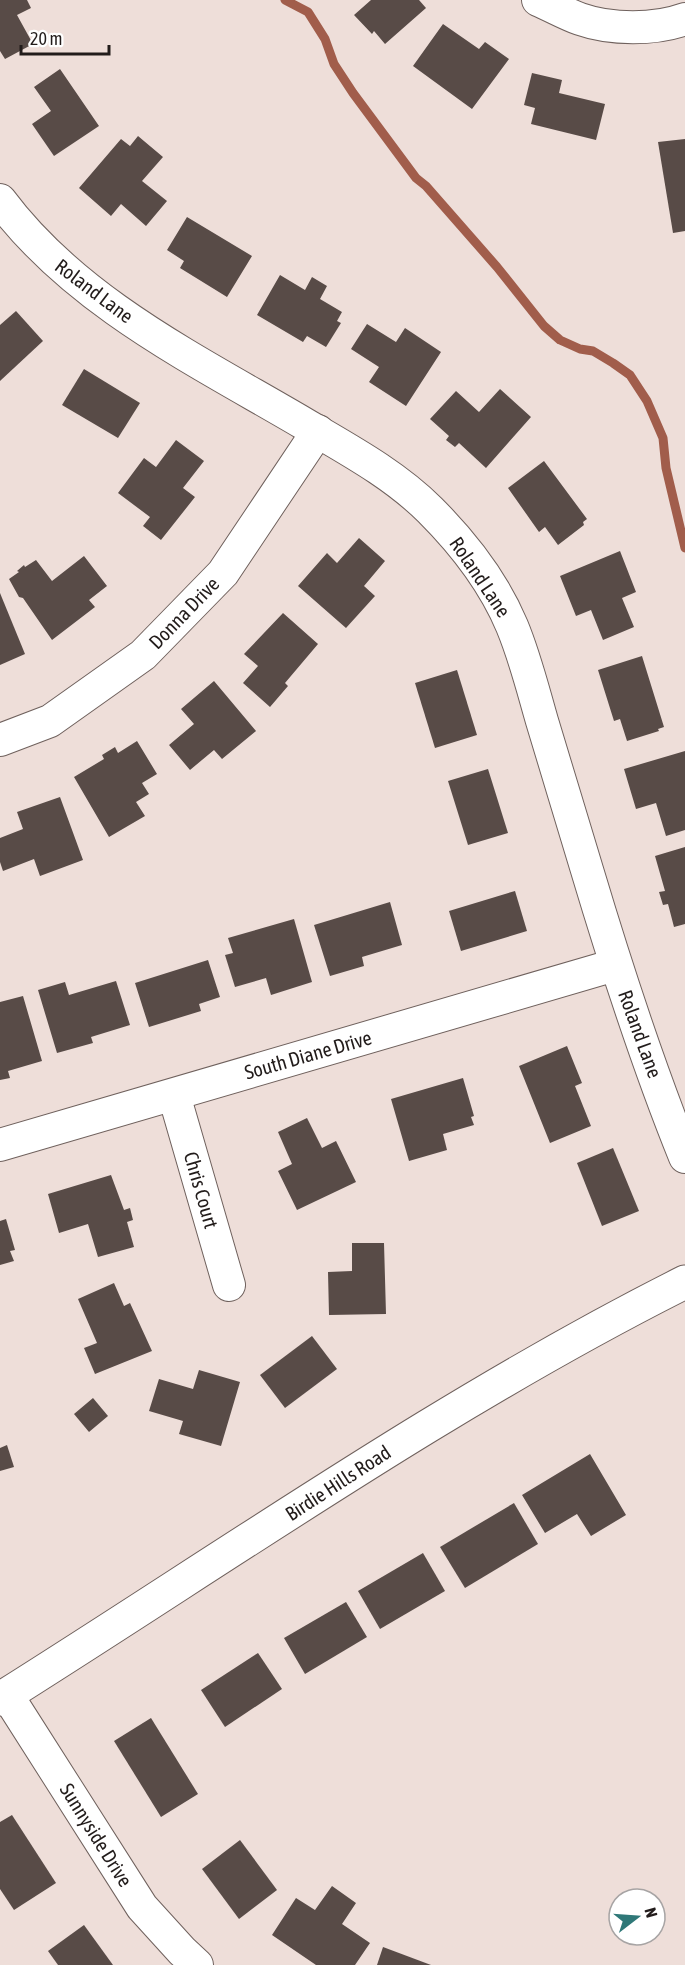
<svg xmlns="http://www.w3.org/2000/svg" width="685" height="1965" font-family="'Asap Condensed',sans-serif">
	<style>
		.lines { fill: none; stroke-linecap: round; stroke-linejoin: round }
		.stream { stroke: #a15d4b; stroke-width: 9 }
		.building { fill: #584b47 }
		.street-casing { stroke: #6f615d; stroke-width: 34 }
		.secondary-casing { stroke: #6f615d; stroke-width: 35 }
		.street { stroke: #fff; stroke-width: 32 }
		.secondary { stroke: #fff; stroke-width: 33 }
		.labels { text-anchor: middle; stroke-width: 6; stroke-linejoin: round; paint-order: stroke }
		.street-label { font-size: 20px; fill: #221c1b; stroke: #fff }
	</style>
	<rect width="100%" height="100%" fill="#eeded9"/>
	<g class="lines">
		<polyline class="stream" points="285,0 308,12 325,39 334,64 353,93 416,178 426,186 497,267 544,326 560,340 580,349 593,351 613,363 630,375 647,401 663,438 666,468 685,548"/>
	</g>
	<g class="building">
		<polygon points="0,0 27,0 31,8 17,15 33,44 5,59 0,51"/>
		<polygon points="371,0 419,0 426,8 385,44 374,31 372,34 354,15"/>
		<polygon points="443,24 479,49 485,42 509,59 472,109 413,66"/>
		<polygon points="60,69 99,126 54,156 32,124 51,111 34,87"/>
		<polygon points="532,73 562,80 559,93 605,104 596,140 531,124 535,108 524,105"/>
		<polygon points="138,136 163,157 142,181 167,201 146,226 121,204 111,216 79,188 121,139 130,146"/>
		<polygon points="685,139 685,231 673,233 658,142"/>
		<polygon points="187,217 252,256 227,297 180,268 184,261 167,250"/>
		<polygon points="280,275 305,290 312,277 327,286 320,299 342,312 337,321 341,323 326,347 307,336 303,342 257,315"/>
		<polygon points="16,311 43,341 0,381 0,325"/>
		<polygon points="367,324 396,342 405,328 441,352 406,406 369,382 379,367 351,349"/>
		<polygon points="84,369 140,403 118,438 62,405"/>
		<polygon points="500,389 531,417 486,468 459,443 455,447 446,440 449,436 430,419 456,391 479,412"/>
		<polygon points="176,440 204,461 183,488 195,497 161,540 143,526 150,517 118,493 144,458 156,467"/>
		<polygon points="544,461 587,519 583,522 584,525 558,545 545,527 539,532 508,488"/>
		<polygon points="359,538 385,561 364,586 375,596 346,628 298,586 327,553 337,563"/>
		<polygon points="620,551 636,592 622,598 634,627 603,640 591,610 576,616 560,576"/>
		<polygon points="84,556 107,586 89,600 95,607 52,640 23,598 19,597 9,579 19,572 17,571 24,565 25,567 36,560 52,581"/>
		<polygon points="0,593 25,654 0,665"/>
		<polygon points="283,613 318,644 285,683 288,686 270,707 243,683 258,666 244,654"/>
		<polygon points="642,656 664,727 658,729 659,731 627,741 620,719 614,721 598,670"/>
		<polygon points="457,670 477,735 435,748 415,683"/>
		<polygon points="214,681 256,731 222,759 214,750 190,770 169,745 194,724 181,709"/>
		<polygon points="137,741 157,774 142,783 149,794 136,802 145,816 109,837 74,777 104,759 102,755 115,747 118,753"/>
		<polygon points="685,751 685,830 666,836 656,803 636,809 624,769"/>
		<polygon points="488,769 508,833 468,845 448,781"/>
		<polygon points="60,797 83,860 40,876 34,859 3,871 0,862 0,838 23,829 17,812"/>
		<polygon points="685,847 685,924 674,927 668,904 663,905 659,892 665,891 655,856"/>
		<polygon points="515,891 527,931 461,951 449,911"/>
		<polygon points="390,902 402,945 362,957 364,966 330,976 314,925"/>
		<polygon points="294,919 312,982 271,995 266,978 235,987 225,955 233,953 228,938"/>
		<polygon points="208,960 220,997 199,1004 201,1011 149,1027 135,983"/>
		<polygon points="116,981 130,1025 91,1037 93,1043 57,1053 38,990 65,982 69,995"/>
		<polygon points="23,996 42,1061 8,1071 10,1078 0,1080 0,1002"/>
		<polygon points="567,1046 582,1083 575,1086 591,1126 550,1143 519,1066"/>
		<polygon points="463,1078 474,1116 471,1117 474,1125 443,1134 447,1150 409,1161 391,1099"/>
		<polygon points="307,1118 322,1148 336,1141 356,1182 297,1210 278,1171 292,1164 278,1132"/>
		<polygon points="613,1148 639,1211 602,1226 577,1163"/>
		<polygon points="111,1175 124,1210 130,1208 133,1220 127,1222 134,1247 98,1257 88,1224 59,1233 48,1194"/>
		<polygon points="6,1219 15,1250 10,1251 14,1261 0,1265 0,1221"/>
		<polygon points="352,1243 384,1243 386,1314 329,1315 328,1272 352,1271"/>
		<polygon points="114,1283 124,1306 130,1303 152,1351 95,1374 84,1348 97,1343 78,1299"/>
		<polygon points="312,1336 337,1369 285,1408 260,1375"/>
		<polygon points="199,1370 240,1382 221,1446 179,1434 183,1421 149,1411 159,1379 193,1389"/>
		<polygon points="93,1398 108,1416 89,1432 74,1414"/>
		<polygon points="7,1445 14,1467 0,1471 0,1448"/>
		<polygon points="590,1454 626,1515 591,1536 577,1514 545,1533 522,1495"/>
		<polygon points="514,1503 538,1544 465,1588 440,1547"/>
		<polygon points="423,1553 445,1591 380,1629 358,1591"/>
		<polygon points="346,1602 367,1637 305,1674 284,1638"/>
		<polygon points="258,1653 282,1689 225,1727 201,1690"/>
		<polygon points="151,1718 198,1794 161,1817 114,1741"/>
		<polygon points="12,1815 56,1883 14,1910 0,1889 0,1822"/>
		<polygon points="240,1840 277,1890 239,1919 202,1869"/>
		<polygon points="332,1886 356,1903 342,1924 370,1943 355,1965 316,1965 272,1935 296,1898 315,1910"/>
		<polygon points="84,1925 113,1965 58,1965 48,1951"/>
		<polygon points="383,1947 431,1965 377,1965"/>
	</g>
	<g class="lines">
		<g class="street-casing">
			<g id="street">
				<path d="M538,0c14,6 28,14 42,19 31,11 75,11 105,0"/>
				<path d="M0,200c76,102 196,160 303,223 44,26 91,51 127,87 33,33 64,73 82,116 13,31 21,64 30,95 15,50 30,99 45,149 29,97 60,193 98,287"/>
				<polyline points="0,740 50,721 143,655 223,573 318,431"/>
				<polyline points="174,1095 229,1285"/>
				<polyline points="0,1145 615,965"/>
				<polyline points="7,1695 142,1907 182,1951 197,1965"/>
			</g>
		</g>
		<g class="secondary-casing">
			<path id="secondary" d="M0,1699c226,-142 446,-297 685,-417"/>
		</g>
		<use href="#street" class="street"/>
		<use href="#secondary" class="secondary"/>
	</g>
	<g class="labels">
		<g class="street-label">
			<text transform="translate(94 291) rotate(37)" y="7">Roland Lane</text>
			<text transform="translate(480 577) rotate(56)" y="7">Roland Lane</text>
			<text transform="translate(184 613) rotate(-46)" y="7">Donna Drive</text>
			<text transform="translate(640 1034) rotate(70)" y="7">Roland Lane</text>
			<text transform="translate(308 1055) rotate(-16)" y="7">South Diane Drive</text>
			<text transform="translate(201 1190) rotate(74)" y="7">Chris Court</text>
			<text transform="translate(338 1483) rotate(-33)" y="7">Birdie Hills Road</text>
			<text transform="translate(96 1835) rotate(58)" y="7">Sunnyside Drive</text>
		</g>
	</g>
	<g transform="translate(637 1917) rotate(73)"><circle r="28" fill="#ffffff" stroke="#a7a4a4" stroke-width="1.5"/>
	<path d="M0-4.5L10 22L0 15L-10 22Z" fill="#2f7878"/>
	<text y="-9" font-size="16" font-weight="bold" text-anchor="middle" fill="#221c1b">N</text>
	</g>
	<path d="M21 45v9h88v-9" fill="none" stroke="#221c1b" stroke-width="3"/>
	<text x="30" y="45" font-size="18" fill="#221c1b" stroke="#ffffff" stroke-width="4.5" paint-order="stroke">20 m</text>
</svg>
